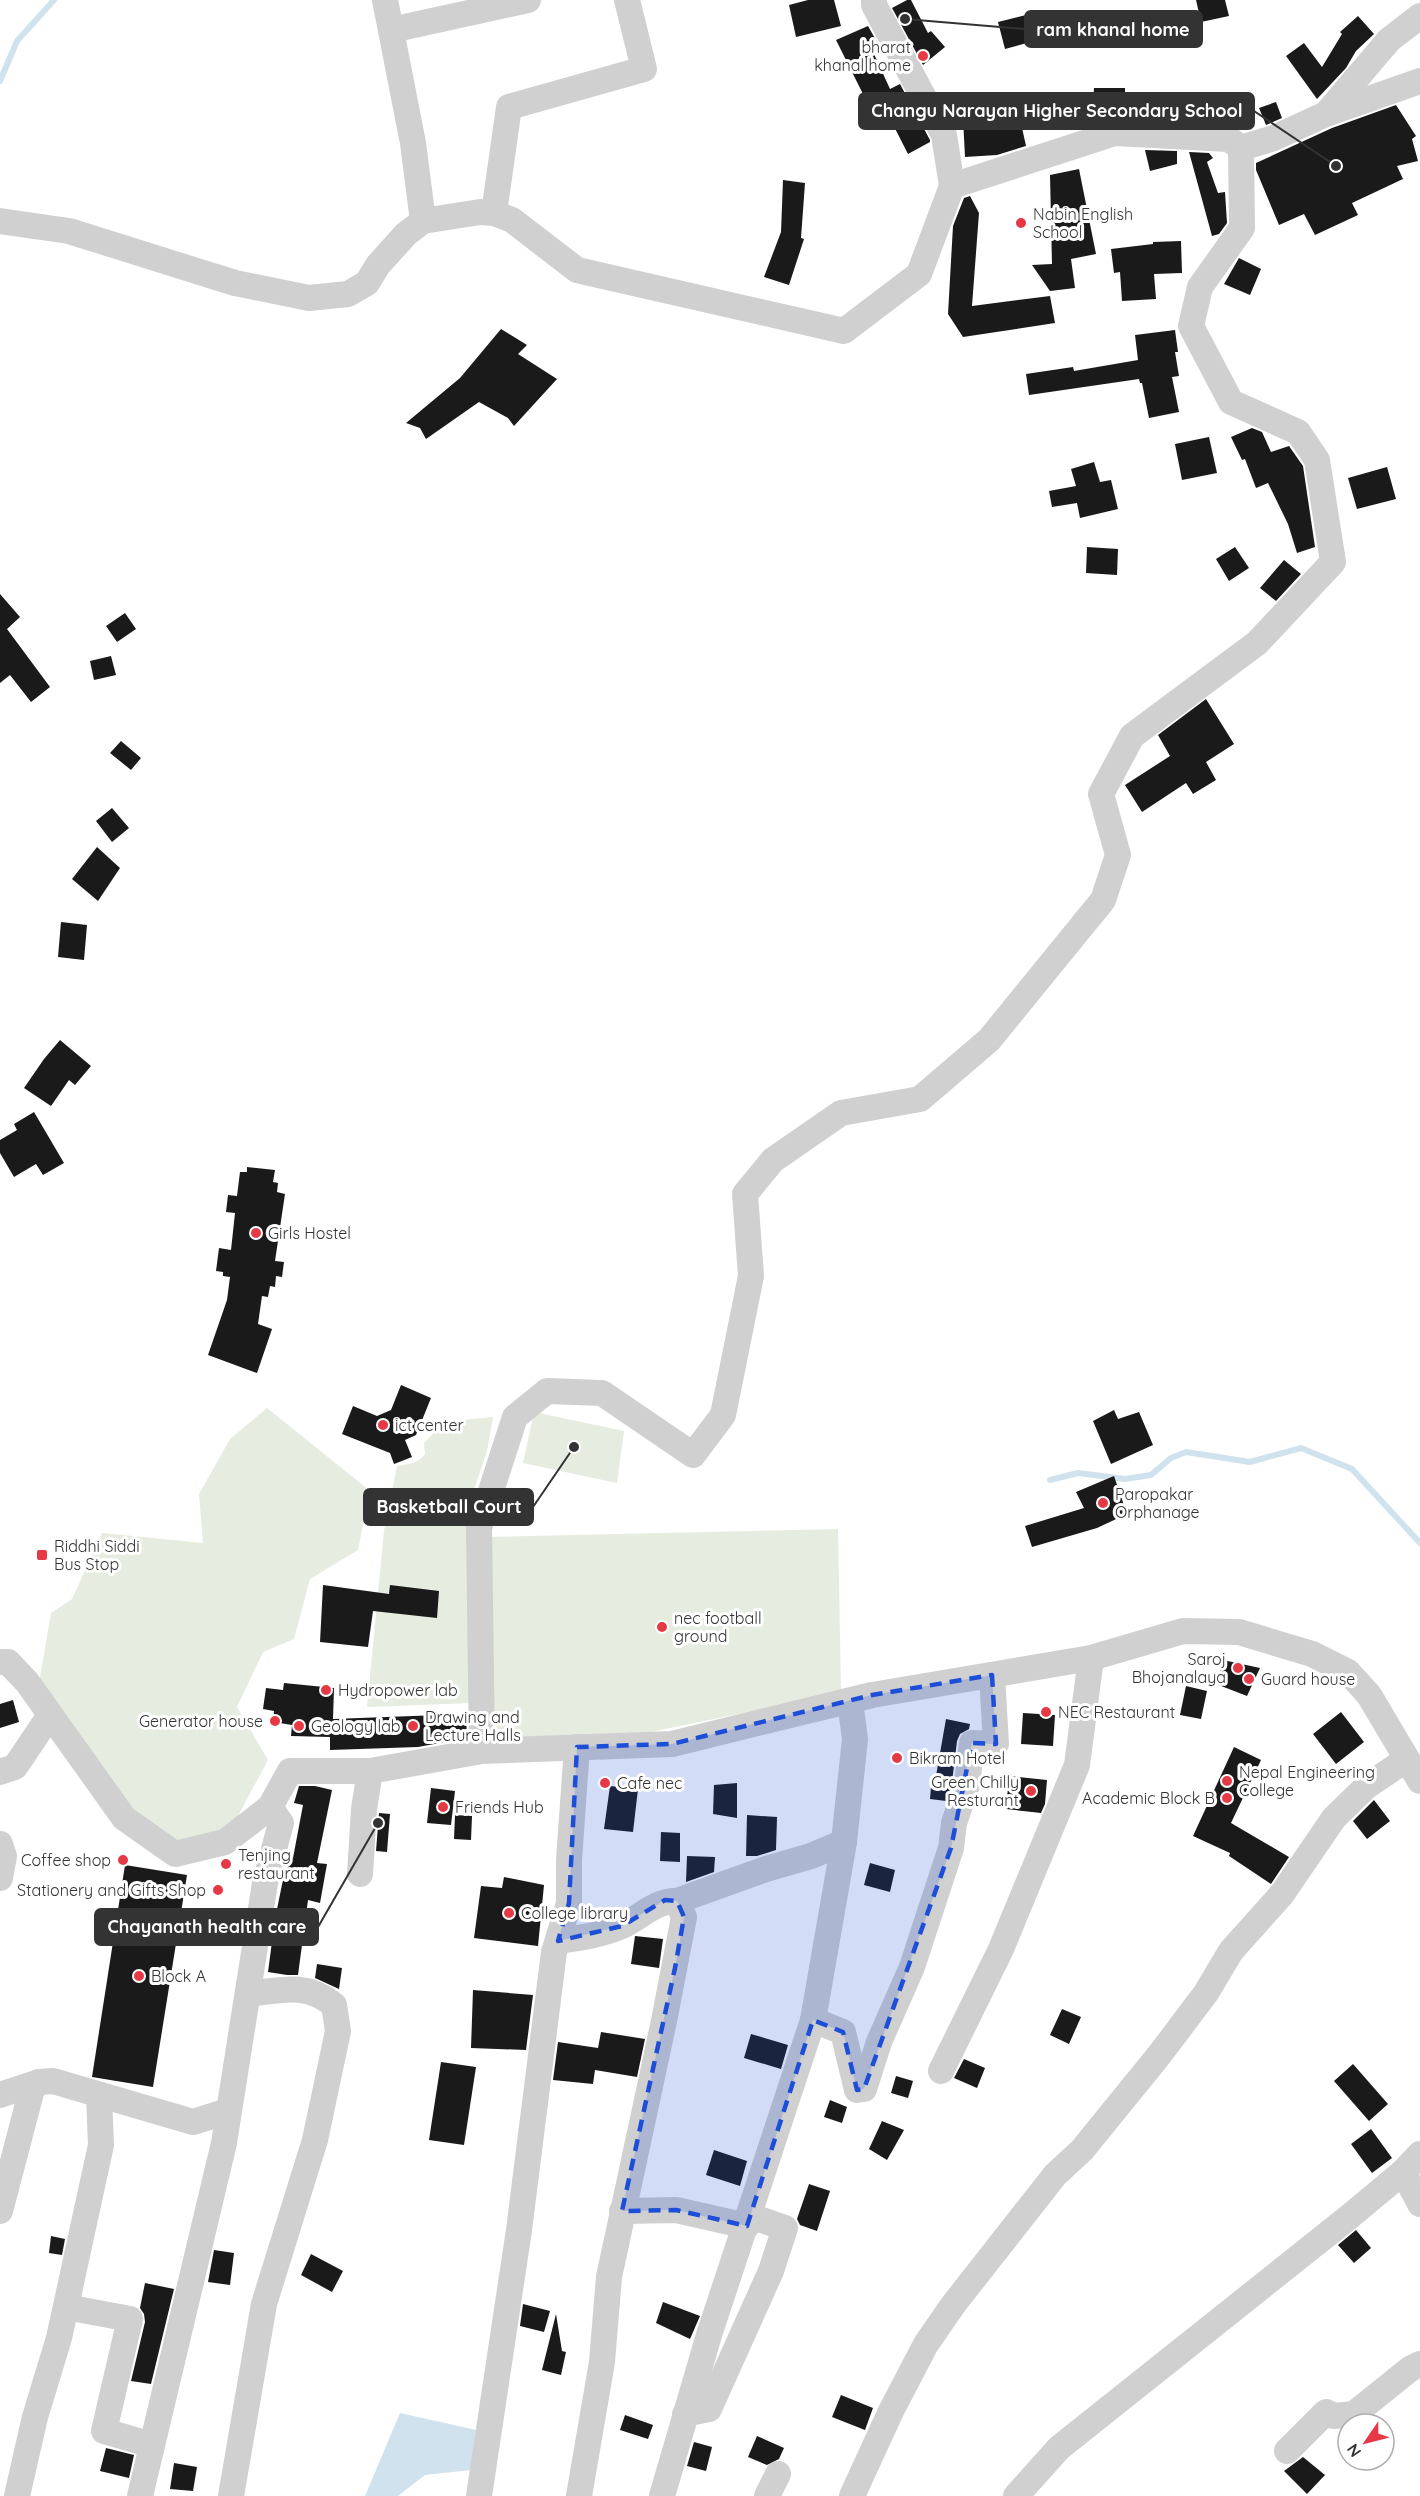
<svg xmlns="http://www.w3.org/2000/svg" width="1420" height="2496" font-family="Quicksand,sans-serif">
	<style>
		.green { fill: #e6ecdf }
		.water { fill: #cfe2ee }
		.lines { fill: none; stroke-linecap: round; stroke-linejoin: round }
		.stream { stroke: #cfe2ee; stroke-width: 6 }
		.building { fill: #1a1a1a }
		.minor { stroke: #d0d0d0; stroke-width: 26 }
		.marked { fill: #1d4ed8; fill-opacity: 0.2; stroke: #1d4ed8; stroke-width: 4.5; stroke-dasharray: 12 8; stroke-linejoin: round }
		.poi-dot { fill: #e63946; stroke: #fff; stroke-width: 2 }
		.labels { text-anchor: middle; stroke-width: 6; stroke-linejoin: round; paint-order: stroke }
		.poi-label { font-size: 16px; fill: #333; stroke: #fff; text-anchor: start }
		.leader { fill: none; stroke: #333; stroke-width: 2 }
		.callout-dot { fill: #333; stroke: #fff; stroke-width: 2 }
		.callout { fill: #333; stroke: #333; stroke-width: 2 }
		.callout-label { font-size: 18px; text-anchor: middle; font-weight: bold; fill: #fff }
	</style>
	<rect width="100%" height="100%" fill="#fff"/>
	<g class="green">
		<polygon points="267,1408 370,1491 358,1550 310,1579 294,1639 263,1652 237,1707 268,1760 232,1827 170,1851 125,1820 38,1689 51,1613 72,1599 102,1533 203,1543 199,1494 230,1439"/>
		<polygon points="534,1412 624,1431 617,1483 523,1463"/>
		<path d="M493,1417l-6,34 -18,54 3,198 -105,4 17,-176 13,-65c11,-2 21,-2 28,-12l-1,-11 20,-21z"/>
		<polygon points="838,1529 841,1693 612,1740 489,1736 489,1537"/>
	</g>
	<polygon class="water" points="400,2413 476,2430 471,2470 425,2475 398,2496 365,2496"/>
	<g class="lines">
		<g class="stream">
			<polyline points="0,81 17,41 54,0"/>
			<polyline points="1050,1480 1078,1473 1125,1479 1151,1475 1171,1458 1186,1452 1250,1462 1301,1448 1352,1469 1420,1543"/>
		</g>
	</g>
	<g class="building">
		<polygon points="808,0 834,0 841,26 796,37 789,5"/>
		<polygon points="907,0 911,0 928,33 931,31 945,47 923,65 892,8"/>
		<polygon points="1196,0 1225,0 1229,16 1201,22"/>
		<polygon points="1034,13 1041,39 1005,49 998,22"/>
		<polygon points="1358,16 1374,34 1356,51 1346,68 1317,99 1286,56 1304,43 1322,67 1342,34 1340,32"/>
		<polygon points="868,26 881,49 874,54 890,89 900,84 930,140 930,142 908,154 878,95 884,92 866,100 836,40"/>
		<polygon points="1094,88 1125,88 1125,108 1093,107"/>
		<polygon points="984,98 985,121 1019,114 1026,146 997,155 965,157 962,99"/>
		<polygon points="1276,102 1282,118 1266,125 1259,108"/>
		<polygon points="1396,105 1416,136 1412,139 1418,161 1397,166 1403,179 1352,203 1358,215 1315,235 1304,214 1279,225 1256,170 1256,163 1332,128"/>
		<polygon points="1145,150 1177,151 1177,164 1150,171"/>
		<polygon points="1189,152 1209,153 1213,158 1207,162 1218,193 1225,192 1227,223 1219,234 1212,236"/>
		<polygon points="1079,169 1096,254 1071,259 1075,288 1050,291 1032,265 1052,264 1050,175"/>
		<polygon points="783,180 805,183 801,238 804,239 789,285 764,277 781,232"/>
		<polygon points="970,196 979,213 972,306 1050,296 1055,323 963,337 948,314 953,226 964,198"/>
		<polygon points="1181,241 1182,273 1154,274 1156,299 1122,301 1120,272 1114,273 1111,249 1153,244 1153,242"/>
		<polygon points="1239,258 1261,269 1250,295 1224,284"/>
		<polygon points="501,329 527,345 518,354 557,379 514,426 508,418 479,402 426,439 420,428 406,423 460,378"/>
		<polygon points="1175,330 1178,352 1175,352 1179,376 1172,377 1179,412 1149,418 1142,383 1140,383 1139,379 1029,395 1026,374 1073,367 1074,371 1138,360 1135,335"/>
		<polygon points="1252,428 1262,432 1271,452 1289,446 1303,466 1315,547 1297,553 1288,524 1268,483 1256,488 1245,459 1242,460 1231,437"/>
		<polygon points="1209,437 1217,473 1182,480 1175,444"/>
		<polygon points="1094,462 1100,482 1111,480 1118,509 1080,518 1077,503 1052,507 1049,491 1076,486 1071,469"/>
		<polygon points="1387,467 1396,499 1357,509 1348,478"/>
		<polygon points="1087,547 1118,549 1117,575 1086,573"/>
		<polygon points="1235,547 1249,568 1229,581 1216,559"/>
		<polygon points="1284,560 1301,574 1276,601 1260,588"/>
		<polygon points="0,594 20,617 7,629 50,687 31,702 10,675 0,683"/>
		<polygon points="125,613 136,629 117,642 106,626"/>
		<polygon points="111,656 116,675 94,680 90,661"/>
		<polygon points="1206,699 1234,744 1206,762 1216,780 1193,794 1186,783 1142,812 1125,785 1170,756 1158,735"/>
		<polygon points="121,741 141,758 131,770 110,753"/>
		<polygon points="112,808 129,828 112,842 96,821"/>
		<polygon points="97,847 120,868 98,901 72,879"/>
		<polygon points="61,922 87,925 84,960 58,957"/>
		<polygon points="60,1040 91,1066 75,1085 69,1080 51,1106 24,1088 44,1059"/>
		<polygon points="34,1112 64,1163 43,1175 36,1164 14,1177 0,1153 0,1140 17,1130 14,1124"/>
		<polygon points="247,1167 275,1170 273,1182 278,1183 277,1192 285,1194 275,1261 284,1262 282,1277 276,1276 275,1287 270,1286 268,1297 262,1296 258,1324 272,1329 257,1373 208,1355 227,1300 230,1277 223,1276 223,1272 216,1271 219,1248 231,1250 235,1213 226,1212 228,1195 237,1196 240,1172 247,1172"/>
		<polygon points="401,1385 431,1398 416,1435 405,1440 412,1457 394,1464 390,1453 342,1434 353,1406 377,1416 391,1410"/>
		<polygon points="1114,1410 1118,1419 1139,1412 1153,1445 1111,1464 1093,1421"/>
		<polygon points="1114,1476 1127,1514 1097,1528 1032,1547 1025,1526 1084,1508 1076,1492"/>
		<polygon points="323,1585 389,1594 390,1585 439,1591 437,1618 373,1611 368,1647 320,1642"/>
		<polygon points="1223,1660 1260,1668 1247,1696 1216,1684"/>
		<polygon points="284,1683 334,1688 333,1719 466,1714 467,1738 418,1747 330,1750 330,1737 291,1736 292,1725 273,1722 274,1711 263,1709 266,1688 283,1690"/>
		<polygon points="1186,1686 1207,1691 1201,1719 1180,1715"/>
		<polygon points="13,1700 19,1722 0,1728 0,1704"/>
		<polygon points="1341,1712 1364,1742 1336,1764 1313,1734"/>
		<polygon points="1023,1713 1055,1715 1053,1746 1021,1744"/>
		<polygon points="946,1719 970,1724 969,1729 960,1734 957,1741 952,1782 946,1801 930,1799 932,1775 936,1776"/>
		<polygon points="1234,1747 1261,1760 1231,1823 1289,1857 1271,1884 1229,1856 1230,1853 1193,1836"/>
		<polygon points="1009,1776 1047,1780 1045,1804 1041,1813 1006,1809"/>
		<polygon points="737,1783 737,1818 713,1814 714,1785"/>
		<polygon points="299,1786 315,1786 332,1790 317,1863 327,1864 320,1903 308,1900 298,1975 287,1975 268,1972 275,1919 287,1860 287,1857 293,1858 303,1805 294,1803"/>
		<polygon points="610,1786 638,1789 633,1832 604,1829"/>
		<polygon points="431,1788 455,1791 451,1825 427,1823"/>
		<polygon points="1374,1800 1390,1821 1367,1839 1353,1821"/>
		<polygon points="379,1813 390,1814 387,1852 376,1851"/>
		<polygon points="455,1815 472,1816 471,1840 454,1839"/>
		<polygon points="747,1815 777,1817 776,1850 757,1856 746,1856"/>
		<polygon points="661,1832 680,1833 680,1862 660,1861"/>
		<polygon points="687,1856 715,1857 714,1872 686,1882"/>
		<polygon points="870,1863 895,1870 890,1892 864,1885"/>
		<polygon points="125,1865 187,1875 153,2087 92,2077"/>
		<polygon points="504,1877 544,1885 538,1946 474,1938 481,1886 502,1888"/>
		<polygon points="635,1936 663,1939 659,1968 631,1964"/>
		<polygon points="317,1964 342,1968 339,1989 315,1978"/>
		<polygon points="473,1990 533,1995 526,2050 471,2048"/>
		<polygon points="1062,2009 1081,2017 1069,2044 1050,2035"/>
		<polygon points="601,2032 645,2039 637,2077 595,2070 593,2084 553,2080 558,2042 598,2048"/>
		<polygon points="751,2034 788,2045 781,2069 744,2058"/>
		<polygon points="964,2059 985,2068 977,2088 954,2078"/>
		<polygon points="441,2062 476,2067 464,2145 429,2140"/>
		<polygon points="1353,2064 1388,2104 1369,2121 1334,2081"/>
		<polygon points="896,2076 913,2081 908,2098 891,2093"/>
		<polygon points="830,2100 847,2107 842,2123 824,2117"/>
		<polygon points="882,2121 904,2130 887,2160 869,2149"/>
		<polygon points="1371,2129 1392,2158 1372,2173 1351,2144"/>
		<polygon points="714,2150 747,2161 740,2186 706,2175"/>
		<polygon points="809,2184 830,2191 817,2231 800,2225 797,2219"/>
		<polygon points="1356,2230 1371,2248 1354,2263 1338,2245"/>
		<polygon points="51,2236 65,2239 62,2255 49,2253"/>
		<polygon points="214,2250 234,2253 230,2285 208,2282"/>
		<polygon points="311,2254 343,2271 332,2292 301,2275"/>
		<polygon points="145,2283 174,2289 151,2384 131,2381 145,2322 144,2314 140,2308"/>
		<polygon points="663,2302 700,2316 690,2339 656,2323"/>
		<polygon points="523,2304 550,2311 544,2332 520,2326"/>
		<polygon points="556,2314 562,2351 566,2352 561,2375 542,2370"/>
		<polygon points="841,2395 873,2408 865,2430 832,2417"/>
		<polygon points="625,2415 653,2425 648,2439 620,2430"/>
		<polygon points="757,2436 784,2448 779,2459 767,2465 748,2457"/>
		<polygon points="694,2442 712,2447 706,2471 687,2466"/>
		<polygon points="106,2448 134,2455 129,2478 100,2471"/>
		<polygon points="1303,2457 1325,2475 1307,2494 1284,2471"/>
		<polygon points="174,2463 197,2467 193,2491 170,2489"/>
	</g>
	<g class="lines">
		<g class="minor">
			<polyline points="385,0 413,143 423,221"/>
			<polyline points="874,0 874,5 944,135 952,186"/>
			<polyline points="391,30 528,0"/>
			<polyline points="1327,113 1389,40 1420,16"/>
			<polyline points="1241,148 1274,138 1326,114 1420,81"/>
			<polyline points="494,213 509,107 644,69 627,0"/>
			<polyline points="0,221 69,231 235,283 309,298 348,294 367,283 378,265 406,234 423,221 480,212 494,213 512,220 577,270 844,331 919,274 952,186 1115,133 1229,139 1241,148"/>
			<polyline points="0,1662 8,1662 27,1682 124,1818 175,1854 225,1842 270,1807 290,1771 370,1771 482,1751 672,1744 872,1695 1091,1658 1183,1631 1239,1632 1312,1654 1348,1672 1369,1695 1420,1781"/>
			<polyline points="482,1751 479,1528 515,1417 547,1391 602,1393 693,1455 723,1415 751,1276 745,1194 773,1160 841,1113 920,1099 989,1040 1103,900 1118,855 1101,794 1132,736 1257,643 1333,562 1317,460 1298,432 1231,402 1191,326 1200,287 1242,228 1241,148"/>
			<polyline points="0,1772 15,1767 50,1715"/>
			<polyline points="0,1844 4,1856 0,1878"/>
			<polyline points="360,1874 364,1809 370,1771"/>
			<polyline points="677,1901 766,1869 811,1856 844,1842"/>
			<path d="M558,1941c21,-3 44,-6 64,-15 19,-9 34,-26 55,-25l7,16 -20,104 -55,256 -7,85 -23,134"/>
			<polyline points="813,2020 843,2032 857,2090 864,2089 879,2042 912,1967 951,1848 954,1823 967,1785 972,1743 996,1744 992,1675"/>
			<polyline points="941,2071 1001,1949 1077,1765 1091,1658"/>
			<polyline points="0,2095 39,2082"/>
			<polyline points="1403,2172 1420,2204"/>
			<polyline points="0,2211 32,2089 39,2082 53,2081 193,2122 228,2111"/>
			<polyline points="622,2211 676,2210 747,2226"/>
			<polyline points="66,2307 130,2319 104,2431 152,2445"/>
			<polyline points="685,2414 709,2409 771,2271 785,2228 750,2216"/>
			<polyline points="1287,2451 1326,2412 1334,2416 1354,2414 1410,2369 1420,2364"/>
			<polyline points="17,2496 35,2417 59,2338 101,2145 99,2096"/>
			<polyline points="140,2496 224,2143 265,1883 281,1823 270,1807"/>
			<path d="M231,2496l33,-192 51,-164 23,-109 -4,-26c-28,-23 -52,-15 -86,-11"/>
			<polyline points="479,2496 519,2230 554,1952 569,1903 569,1860 577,1747"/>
			<polyline points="662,2496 709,2335 813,2020 844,1842 855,1739 850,1701"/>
			<polyline points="767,2496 778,2474"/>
			<polyline points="852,2496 891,2411 926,2344 953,2305 1055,2175 1082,2150 1160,2054 1206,1993 1231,1951 1282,1894 1334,1818 1367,1786 1407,1759"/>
			<polyline points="1016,2496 1059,2448 1349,2217 1403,2172 1420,2154"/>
		</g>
	</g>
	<path class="marked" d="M992,1675l4,69 -24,-1 -21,105 -87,241 -7,1 -14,-58 -30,-12 -66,206 -71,-16 -54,1 53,-243 9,-51 -7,-16 -12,-1 -43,26 -64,15 11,-38 8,-156 95,-3 200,-49z"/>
	<g class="poi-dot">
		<circle cx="923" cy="56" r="6"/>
		<circle cx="1021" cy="223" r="6"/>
		<circle cx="256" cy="1233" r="6"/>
		<circle cx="383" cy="1425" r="6"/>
		<circle cx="1103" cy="1503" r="6"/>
		<rect x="36" y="1549" width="12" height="12" rx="3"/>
		<circle cx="662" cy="1627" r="6"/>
		<circle cx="1238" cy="1668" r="6"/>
		<circle cx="1249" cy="1679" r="6"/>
		<circle cx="326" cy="1690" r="6"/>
		<circle cx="1046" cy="1712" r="6"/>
		<circle cx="275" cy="1721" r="6"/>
		<circle cx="299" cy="1726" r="6"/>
		<circle cx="413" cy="1726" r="6"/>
		<circle cx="897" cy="1758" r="6"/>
		<circle cx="1227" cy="1781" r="6"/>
		<circle cx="605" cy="1783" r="6"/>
		<circle cx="1031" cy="1791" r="6"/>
		<circle cx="1227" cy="1798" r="6"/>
		<circle cx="443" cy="1807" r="6"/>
		<circle cx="123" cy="1860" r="6"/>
		<circle cx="226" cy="1864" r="6"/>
		<circle cx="218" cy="1890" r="6"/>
		<circle cx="509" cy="1913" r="6"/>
		<circle cx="139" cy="1976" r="6"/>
	</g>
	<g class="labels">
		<g class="poi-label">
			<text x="911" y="53" text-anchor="end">bharat<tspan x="911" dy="18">khanal home</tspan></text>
			<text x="1033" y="220">Nabin English<tspan x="1033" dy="18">School</tspan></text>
			<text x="268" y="1239">Girls Hostel</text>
			<text x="395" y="1431">ict center</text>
			<text x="1115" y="1500">Paropakar<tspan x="1115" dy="18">Orphanage</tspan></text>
			<text x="54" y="1552">Riddhi Siddi<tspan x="54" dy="18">Bus Stop</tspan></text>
			<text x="674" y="1624">nec football<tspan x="674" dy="18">ground</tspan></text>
			<text x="1226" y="1665" text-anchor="end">Saroj<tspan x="1226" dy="18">Bhojanalaya</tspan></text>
			<text x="1261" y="1685">Guard house</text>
			<text x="338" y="1696">Hydropower lab</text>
			<text x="1058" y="1718">NEC Restaurant</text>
			<text x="425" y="1723">Drawing and<tspan x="425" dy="18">Lecture Halls</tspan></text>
			<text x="263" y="1727" text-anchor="end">Generator house</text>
			<text x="311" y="1732">Geology lab</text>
			<text x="909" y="1764">Bikram Hotel</text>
			<text x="1239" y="1778">Nepal Engineering<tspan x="1239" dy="18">College</tspan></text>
			<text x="1019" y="1788" text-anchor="end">Green Chilly<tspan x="1019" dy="18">Resturant</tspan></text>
			<text x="617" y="1789">Cafe nec</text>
			<text x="1215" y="1804" text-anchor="end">Academic Block B</text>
			<text x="455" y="1813">Friends Hub</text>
			<text x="238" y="1861">Tenjing<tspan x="238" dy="18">restaurant</tspan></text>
			<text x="111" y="1866" text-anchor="end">Coffee shop</text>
			<text x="206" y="1896" text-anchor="end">Stationery and Gifts Shop</text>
			<text x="521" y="1919">College library</text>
			<text x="151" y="1982">Block A</text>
		</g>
	</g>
	<path class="leader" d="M905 19L1025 29M1336 166L1254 111M574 1447L533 1507M378 1823L318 1927"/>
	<g class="callout-dot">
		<circle cx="905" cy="19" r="6"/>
		<circle cx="1336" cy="166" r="6"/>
		<circle cx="574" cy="1447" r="6"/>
		<circle cx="378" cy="1823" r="6"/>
	</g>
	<g class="callout">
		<rect x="1025" y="11" width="177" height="36" rx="6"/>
		<rect x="859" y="93" width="395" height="36" rx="6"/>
		<rect x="364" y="1489" width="169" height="36" rx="6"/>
		<rect x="95" y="1909" width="223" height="36" rx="6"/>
	</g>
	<g class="callout-label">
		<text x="1113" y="36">ram khanal home</text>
		<text x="1057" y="117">Changu Narayan Higher Secondary School</text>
		<text x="449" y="1513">Basketball Court</text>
		<text x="207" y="1933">Chayanath health care</text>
	</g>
	<g transform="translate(1366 2442) rotate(235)"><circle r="28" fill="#ffffff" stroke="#adadad" stroke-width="1.5"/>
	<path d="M0-4.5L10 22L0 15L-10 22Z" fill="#e63946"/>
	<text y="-9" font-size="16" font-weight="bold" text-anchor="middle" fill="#333333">N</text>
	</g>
</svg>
